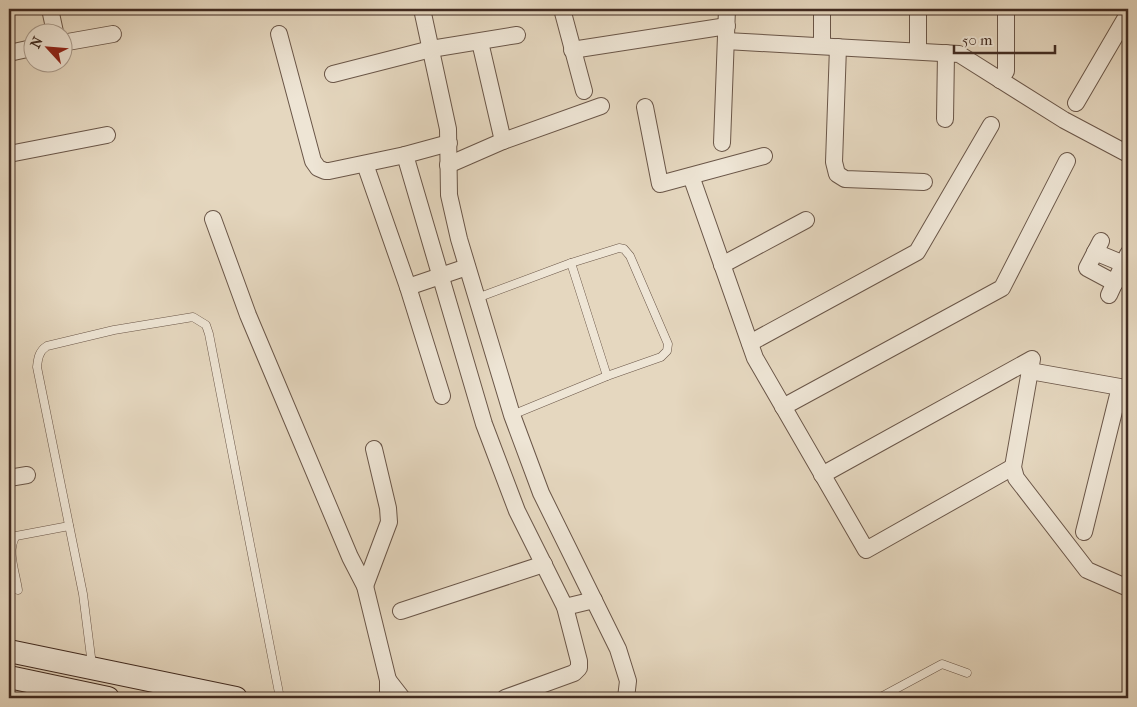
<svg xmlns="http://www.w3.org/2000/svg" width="1137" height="707" font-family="'IM FELL French Canon',serif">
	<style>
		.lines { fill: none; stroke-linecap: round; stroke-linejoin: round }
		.service-casing { stroke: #6a5648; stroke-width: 9 }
		.minor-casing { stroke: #6a5648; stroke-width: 18 }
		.secondary-casing { stroke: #412b21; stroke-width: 24 }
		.service { stroke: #eee5d5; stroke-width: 8 }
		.minor { stroke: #eee5d5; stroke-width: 16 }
		.secondary { stroke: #eee5d5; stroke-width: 22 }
	</style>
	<rect width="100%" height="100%" fill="#e5d7bf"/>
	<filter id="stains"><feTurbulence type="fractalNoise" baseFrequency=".004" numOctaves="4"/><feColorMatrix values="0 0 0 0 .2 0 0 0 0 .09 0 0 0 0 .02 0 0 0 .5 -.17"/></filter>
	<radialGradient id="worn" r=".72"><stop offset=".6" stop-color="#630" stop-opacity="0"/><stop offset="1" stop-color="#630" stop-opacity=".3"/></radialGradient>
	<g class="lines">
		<g class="service-casing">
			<g id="service">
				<polyline points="571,263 607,376"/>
				<polyline points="477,298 571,263 619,248 624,249 630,256 668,344 667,351 661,357 607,376 512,415"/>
				<path d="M18,590c-2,-16 -12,-40 -2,-54l53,-10"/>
				<path d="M92,665l-9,-71 -46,-227c1,-9 2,-16 10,-21l67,-16 79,-13 13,8 3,9 71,364"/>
				<polyline points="879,698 942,664 967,673"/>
			</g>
		</g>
		<g class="minor-casing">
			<g id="minor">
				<polyline points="50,9 55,32"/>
				<polyline points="422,9 448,129 449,195 459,239 512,415 541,493 618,649 628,681 626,698"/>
				<polyline points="562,9 584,91"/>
				<polyline points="822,9 822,46"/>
				<polyline points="918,9 918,51"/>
				<polyline points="279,34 313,161 318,168 325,171 329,171 405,155 449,143"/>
				<polyline points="726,41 959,54 1064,120 1128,154"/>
				<polyline points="480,42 503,141"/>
				<polyline points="62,43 113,34"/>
				<polyline points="838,47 834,162 837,174 845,179 924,182"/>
				<polyline points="572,50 727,26"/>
				<polyline points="9,53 32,48"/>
				<polyline points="333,74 431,49 517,35"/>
				<polyline points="1000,80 1006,71 1006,9"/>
				<polyline points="1076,103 1128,14"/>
				<polyline points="645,107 660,184 764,156"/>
				<polyline points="945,119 946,53"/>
				<polyline points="722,143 727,9"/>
				<polyline points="9,154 107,135"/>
				<polyline points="405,155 484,424 517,511 565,607 579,661 579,668 574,673 505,698"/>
				<polyline points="365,164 408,287 442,396"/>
				<polyline points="448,165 503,141 601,106"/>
				<polyline points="691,176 755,358 866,550 1013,467"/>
				<polyline points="213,219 248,315 350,557 365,586 388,680 388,698"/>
				<polyline points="1101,241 1087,268 1115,283"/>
				<polyline points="1095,252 1124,264"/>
				<polyline points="722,265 806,220"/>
				<polyline points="408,287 467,267"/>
				<polyline points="1109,295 1128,254"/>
				<polyline points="750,343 917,252 991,125"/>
				<polyline points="1030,371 1120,387 1084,532"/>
				<polyline points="783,407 1002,288 1067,161"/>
				<polyline points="822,475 1032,359 1013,467 1016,478 1087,570 1128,588"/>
				<polyline points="9,478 27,475"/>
				<polyline points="365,586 389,522 388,508 374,449"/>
				<polyline points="565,607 594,600"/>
				<polyline points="401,611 544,564"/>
				<polyline points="388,680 402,698"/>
			</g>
		</g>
		<g class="secondary-casing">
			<g id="secondary">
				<polyline points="9,651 236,698"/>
				<polyline points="9,677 108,698"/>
			</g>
		</g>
		<use href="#service" class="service"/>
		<use href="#minor" class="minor"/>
		<use href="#secondary" class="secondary"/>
	</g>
	<rect width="1137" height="707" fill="none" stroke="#e5d7bf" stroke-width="30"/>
	<rect x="10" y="10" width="1117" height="687" fill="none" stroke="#412b21" stroke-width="2.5"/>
	<rect x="15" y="15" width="1107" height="677" fill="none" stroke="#412b21"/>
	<g transform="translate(48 48) rotate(296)"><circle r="24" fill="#eee5d5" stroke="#a99b8d"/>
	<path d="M0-4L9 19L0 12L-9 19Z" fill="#8f2418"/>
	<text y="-8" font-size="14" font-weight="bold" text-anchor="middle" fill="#412b21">N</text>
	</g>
	<path d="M954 45v8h101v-8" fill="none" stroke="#412b21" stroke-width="2.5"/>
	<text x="962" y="45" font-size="15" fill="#412b21" stroke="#eee5d5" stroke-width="4" paint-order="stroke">50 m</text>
	<rect width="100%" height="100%" filter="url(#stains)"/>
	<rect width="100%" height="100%" fill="url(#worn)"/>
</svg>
